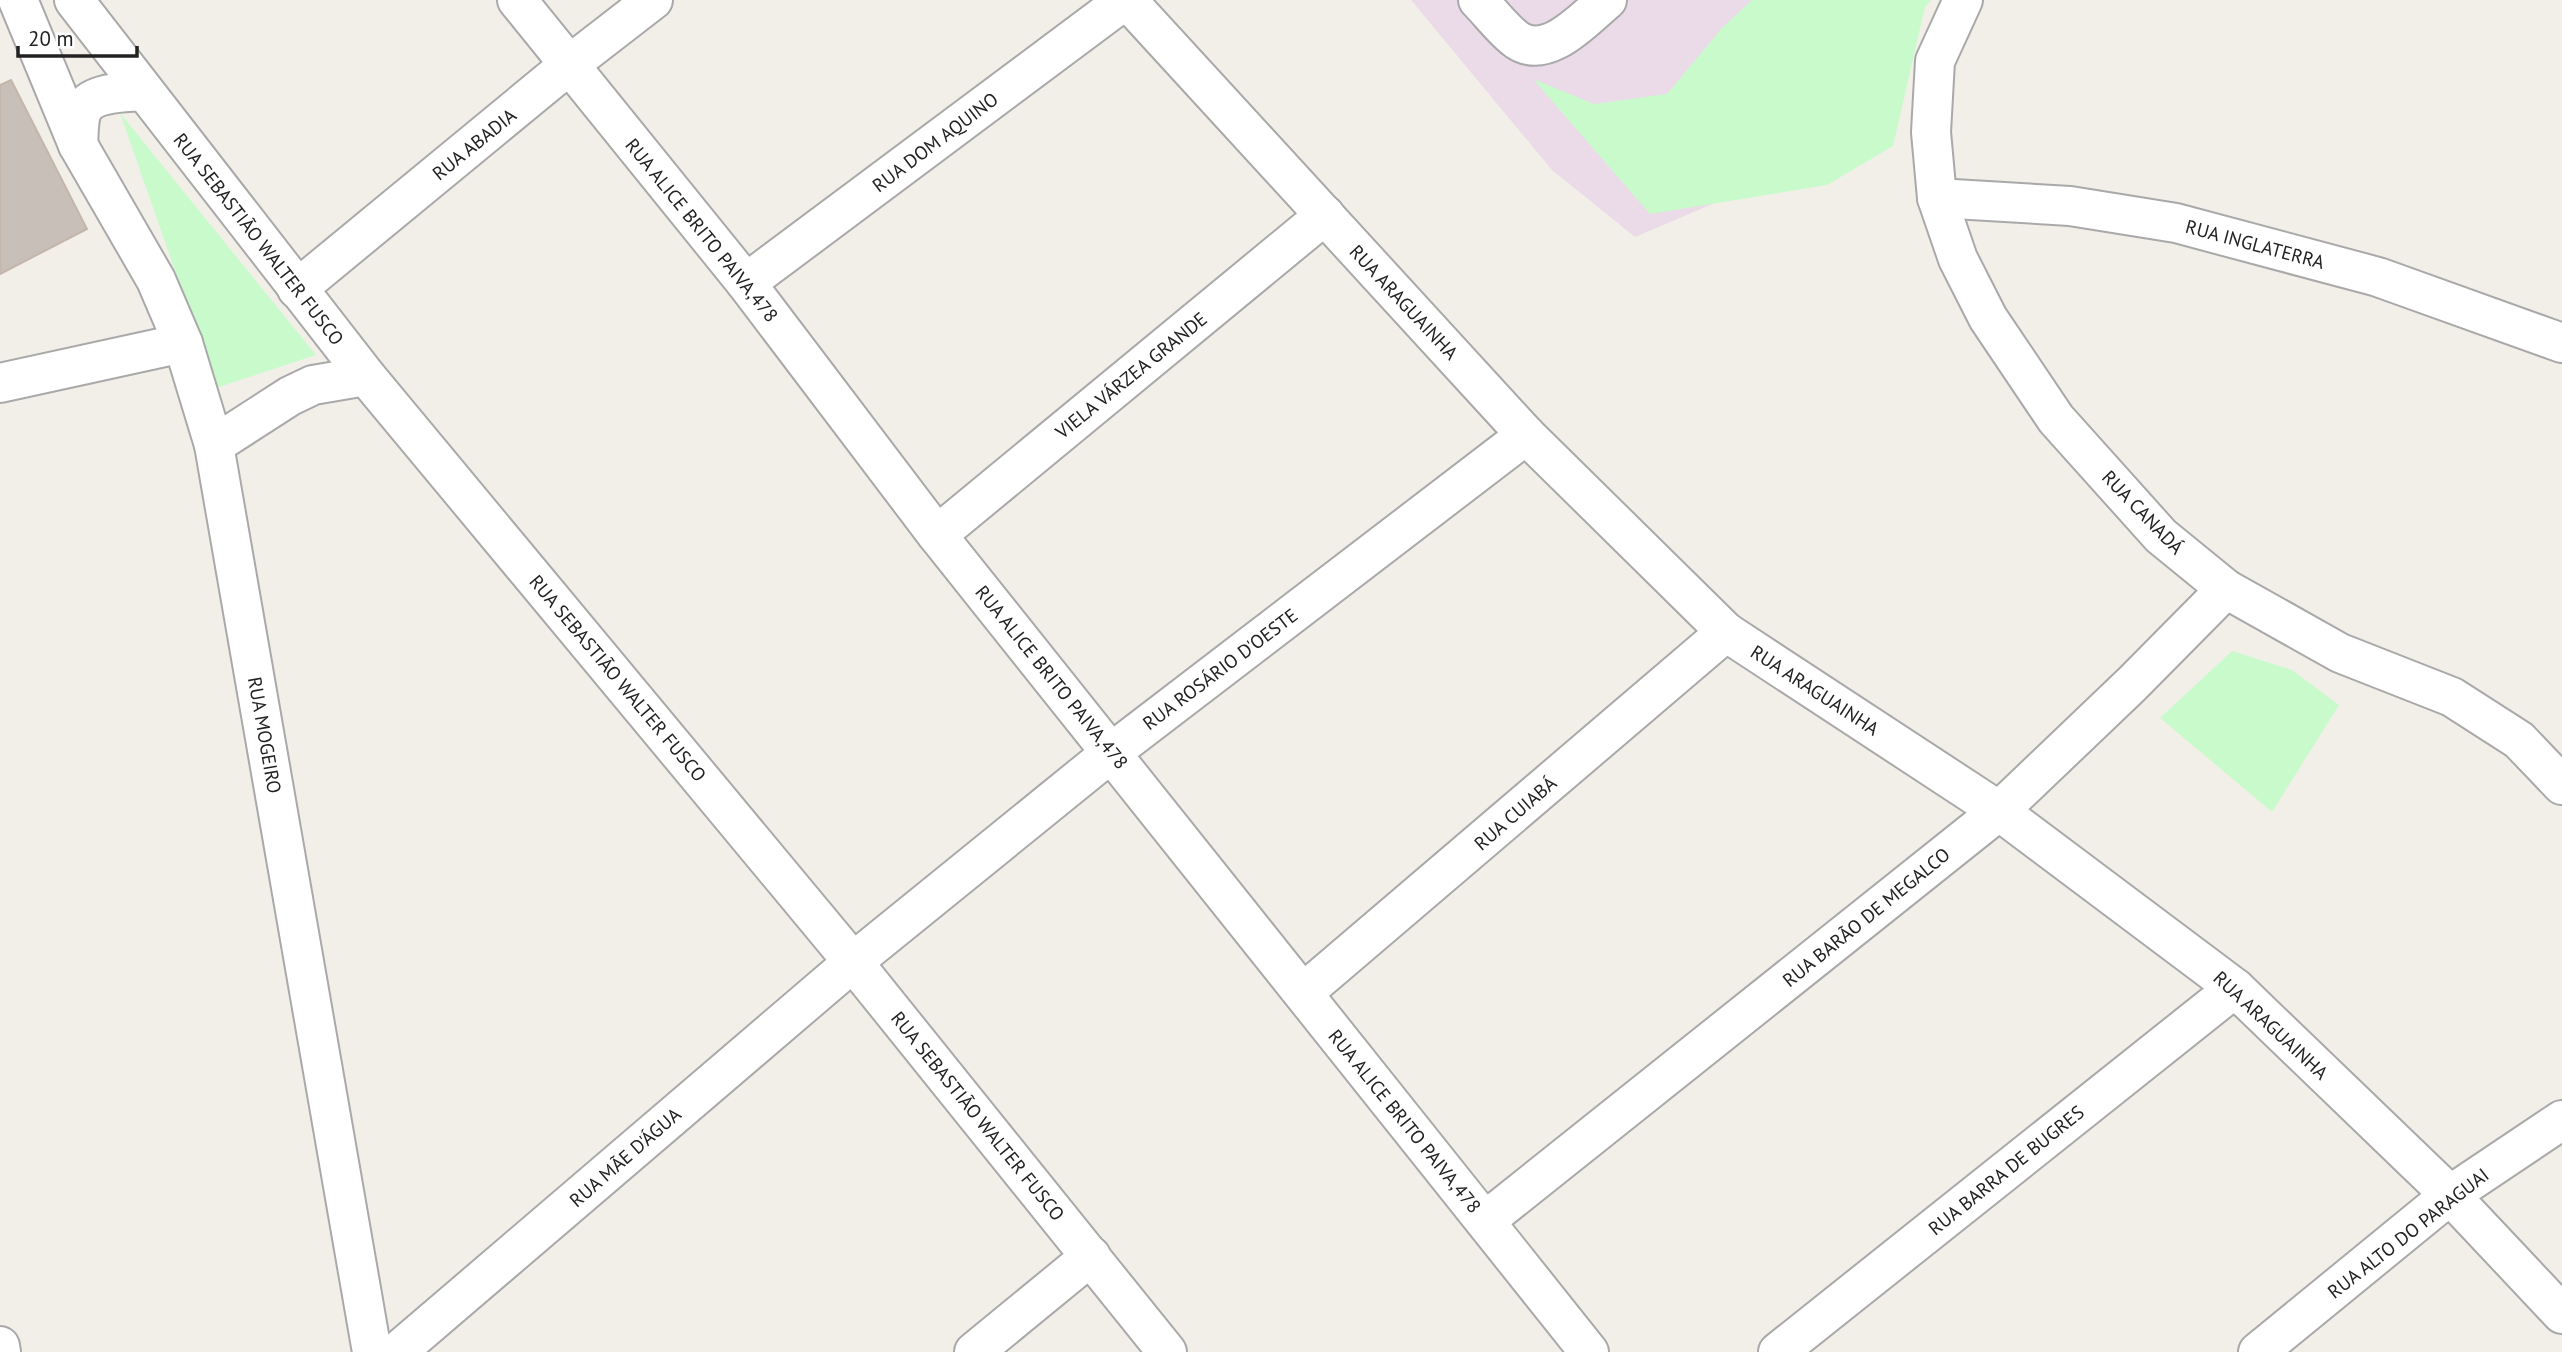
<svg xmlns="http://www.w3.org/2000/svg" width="2562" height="1352" font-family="'PT Sans',sans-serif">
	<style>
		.industrial { fill: #ebdbe8 }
		.park { fill: #c8facc }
		.building { fill: #c7bfb8; stroke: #c4b6ab; stroke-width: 2 }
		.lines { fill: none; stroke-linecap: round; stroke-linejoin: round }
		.minor-casing { stroke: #a9a9a9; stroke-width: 42 }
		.minor { stroke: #fff; stroke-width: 38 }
		.labels { text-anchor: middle; stroke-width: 5; stroke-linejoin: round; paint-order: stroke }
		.street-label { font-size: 19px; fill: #222; stroke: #fff }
	</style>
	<rect width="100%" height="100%" fill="#f2efe9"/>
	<polygon class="industrial" points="1411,0 1912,0 1849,146 1635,237 1552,170"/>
	<g class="park">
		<polygon points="1752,0 1931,0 1925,7 1893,146 1827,185 1650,214 1533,79 1594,104 1667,94 1722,28"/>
		<polygon points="120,113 316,355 216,388"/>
		<polygon points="2232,651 2292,670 2339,705 2272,812 2160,718"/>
	</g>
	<polygon class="building" points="11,80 87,229 0,274 0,85"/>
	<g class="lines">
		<g class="minor-casing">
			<g id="minor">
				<polyline points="18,0 78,145 156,280 183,343 214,445 372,1352"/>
				<polyline points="74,0 366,376 853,962 1167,1352"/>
				<polyline points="517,0 746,283 937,535 1589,1352"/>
				<polyline points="1127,0 1526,435 1726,632 1999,811 2235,988 2450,1195 2562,1314"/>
				<path d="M1478,0c12,12 25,30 39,40 31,21 68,-22 90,-40"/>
				<polyline points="1963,0 1935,61 1931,132 1937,198 1958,259 1988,318 2056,419 2161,536 2226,589 2340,653 2452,697 2519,740 2562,785"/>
				<path d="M78,145c1,-10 0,-24 4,-34 9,-20 42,-18 61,-20"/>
				<polyline points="1937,198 2070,206 2176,223 2378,277 2562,343"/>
				<polyline points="746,283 1125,0"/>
				<polyline points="297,289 569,65 653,0"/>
				<polyline points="0,383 183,343"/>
				<polyline points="214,445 290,396 313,385 366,376"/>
				<polyline points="937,535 1325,215"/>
				<polyline points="1303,993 1726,632"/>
				<polyline points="1485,1221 1999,811 2132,684 2226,589"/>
				<polyline points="0,1346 1,1352"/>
				<polyline points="397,1352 853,962 1112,752 1526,435"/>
				<polyline points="974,1352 1091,1256"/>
				<polyline points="1778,1352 2235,988"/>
				<polyline points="2258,1352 2450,1195 2562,1120"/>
			</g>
		</g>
		<use href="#minor" class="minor"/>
	</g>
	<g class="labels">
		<g class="street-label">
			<text transform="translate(935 142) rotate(-37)" y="7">RUA DOM AQUINO</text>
			<text transform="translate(474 144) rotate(-39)" y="7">RUA ABADIA</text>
			<text transform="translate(702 230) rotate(51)" y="7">RUA ALICE BRITO PAIVA,478</text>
			<text transform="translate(259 239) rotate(52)" y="7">RUA SEBASTIÃO WALTER FUSCO</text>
			<text transform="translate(2255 244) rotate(15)" y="7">RUA INGLATERRA</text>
			<text transform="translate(1404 302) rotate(47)" y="7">RUA ARAGUAINHA</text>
			<text transform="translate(1131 375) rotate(-39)" y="7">VIELA VÁRZEA GRANDE</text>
			<text transform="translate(2143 512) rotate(46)" y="7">RUA CANADÁ</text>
			<text transform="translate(1220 669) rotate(-37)" y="7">RUA ROSÁRIO D'OESTE</text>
			<text transform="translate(1052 677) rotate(51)" y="7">RUA ALICE BRITO PAIVA,478</text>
			<text transform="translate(618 678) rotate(50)" y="7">RUA SEBASTIÃO WALTER FUSCO</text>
			<text transform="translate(1815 690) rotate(33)" y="7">RUA ARAGUAINHA</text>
			<text transform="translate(265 735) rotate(80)" y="7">RUA MOGEIRO</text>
			<text transform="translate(1515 813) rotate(-41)" y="7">RUA CUIABÁ</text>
			<text transform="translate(1866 917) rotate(-39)" y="7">RUA BARÃO DE MEGALCO</text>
			<text transform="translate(2271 1025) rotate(43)" y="7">RUA ARAGUAINHA</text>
			<text transform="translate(978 1116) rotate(51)" y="7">RUA SEBASTIÃO WALTER FUSCO</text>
			<text transform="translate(1405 1121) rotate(51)" y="7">RUA ALICE BRITO PAIVA,478</text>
			<text transform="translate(625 1157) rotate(-41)" y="7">RUA MÃE D'ÁGUA</text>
			<text transform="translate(2006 1170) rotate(-39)" y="7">RUA BARRA DE BUGRES</text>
			<text transform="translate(2408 1233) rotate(-38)" y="7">RUA ALTO DO PARAGUAI</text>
		</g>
	</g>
	<path d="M18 46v10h119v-10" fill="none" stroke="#222222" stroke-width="3.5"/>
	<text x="28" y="46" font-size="21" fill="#222222" stroke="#ffffff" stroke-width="5" paint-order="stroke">20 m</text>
</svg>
